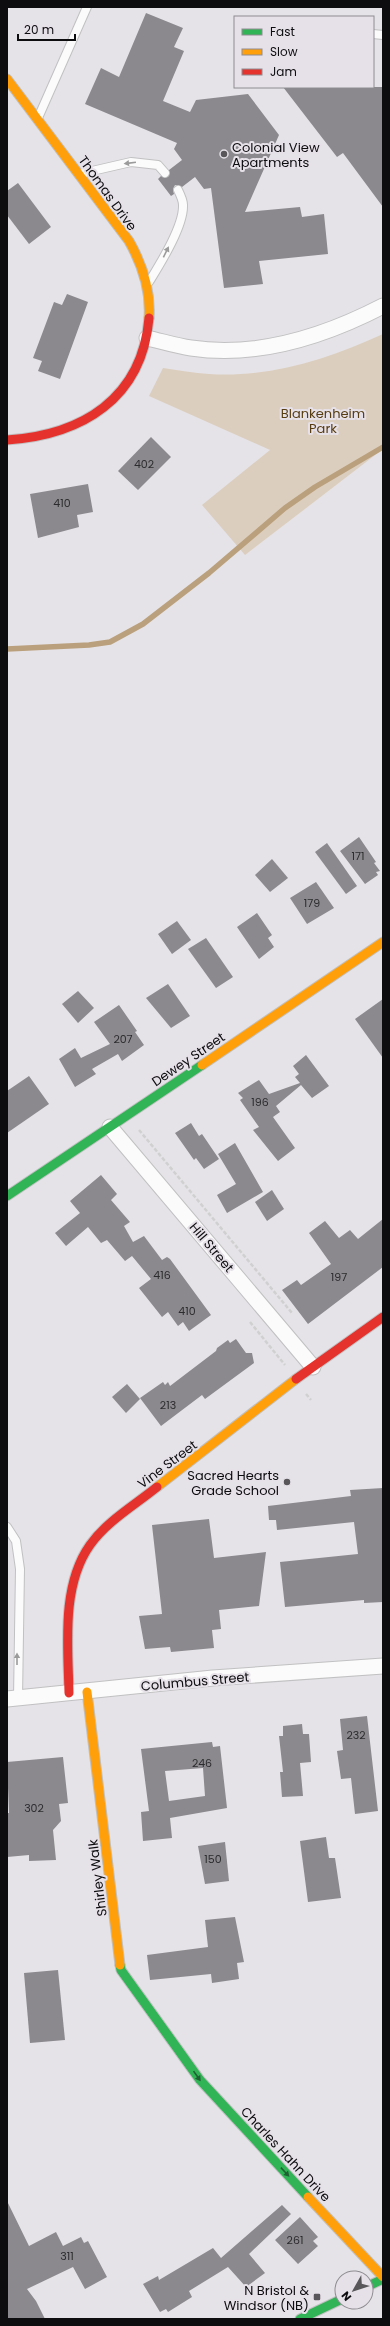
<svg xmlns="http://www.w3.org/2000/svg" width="390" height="2326" font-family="Poppins,sans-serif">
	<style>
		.green { fill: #dccebe }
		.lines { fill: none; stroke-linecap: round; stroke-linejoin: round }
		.stream { stroke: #baa07c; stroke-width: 5.5 }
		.building { fill: #8b898d; fill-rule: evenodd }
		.lane-casing { stroke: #c1c0c2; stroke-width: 10 }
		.street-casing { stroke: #c1c0c2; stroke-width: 17 }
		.fast-casing { stroke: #c1c0c2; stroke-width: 11 }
		.slow-casing { stroke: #c1c0c2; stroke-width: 11 }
		.jam-casing { stroke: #c1c0c2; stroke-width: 11 }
		.path { stroke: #d1d0d1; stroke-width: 2.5; stroke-dasharray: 4 2; stroke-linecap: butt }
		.lane { stroke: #fbfbfb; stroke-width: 8 }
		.street { stroke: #fbfbfb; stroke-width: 15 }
		.fast { stroke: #30b455; stroke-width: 9 }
		.slow { stroke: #ff9f0a; stroke-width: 9 }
		.jam { stroke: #e5322d; stroke-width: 9 }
		.oneway { fill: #9c9b9c }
		.oneway2 { fill: #1e6032 }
		.poi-dot { fill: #59575a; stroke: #e6e1e9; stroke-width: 1.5 }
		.labels { text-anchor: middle; stroke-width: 4; stroke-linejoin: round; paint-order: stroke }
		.number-label { font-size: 11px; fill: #2c2b2e }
		.poi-label { font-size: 13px; fill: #0d0c0e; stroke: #e6e1e9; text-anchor: end }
		.street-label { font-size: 13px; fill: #0d0c0e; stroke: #e6e1e9 }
		.park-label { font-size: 13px; fill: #573d11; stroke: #e6e1e9 }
	</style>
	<rect width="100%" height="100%" fill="#e5e3e7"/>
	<path class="green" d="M383,334v115l-138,106 -43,-50 68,-55 -121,-54 14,-28c15,2 31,5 46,6 60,4 120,-15 174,-40z"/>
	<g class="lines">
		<polyline class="stream" points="7,649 89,645 110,642 143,624 209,573 285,508 315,487 383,447"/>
	</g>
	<g class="building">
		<polygon points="146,13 183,28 174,47 184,51 163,101 190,112 196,100 248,94 279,135 245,212 300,207 302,217 324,214 328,254 259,261 263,284 224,288 211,188 204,189 195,177 182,187 175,185 173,189 174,194 171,196 158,179 161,176 168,177 169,170 182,160 174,149 177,143 85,104 101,68 119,77"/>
		<polygon points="283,87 383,87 383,207 343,153 337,157"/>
		<polygon points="18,183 51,227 29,244 7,215 7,191"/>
		<polygon points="67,294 88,302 60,379 38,371 42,361 33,358 54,302 62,305"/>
		<polygon points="151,437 171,457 138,490 118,471"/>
		<polygon points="88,484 93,512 77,515 79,527 38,538 30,494"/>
		<polygon points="359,837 376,862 374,863 380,871 376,872 378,875 365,884 340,851"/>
		<polygon points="327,843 357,886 346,894 315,852"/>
		<polygon points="272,859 288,878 270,892 255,875"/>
		<polygon points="316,882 334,908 307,924 290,898"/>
		<polygon points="257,913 272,935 268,938 274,947 259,959 237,927"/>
		<polygon points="177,921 191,940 172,954 158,934"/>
		<polygon points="206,938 233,977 216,988 188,949"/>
		<polygon points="168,984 190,1016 171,1028 146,998"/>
		<polygon points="78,991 94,1008 78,1023 62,1004"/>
		<polygon points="383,999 383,1058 355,1019"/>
		<polygon points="119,1005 137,1031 135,1032 144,1045 122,1061 118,1054 92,1069 96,1074 75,1087 59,1059 75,1048 81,1058 110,1044 94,1022"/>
		<polygon points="306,1055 329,1086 312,1098 301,1085 276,1106 280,1112 273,1117 295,1148 278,1161 253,1130 259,1127 240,1100 243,1098 238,1093 259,1080 269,1094 300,1083 295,1077 299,1074 293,1066"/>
		<polygon points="29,1076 49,1104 7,1133 7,1091"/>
		<polygon points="191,1123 199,1136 202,1134 219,1159 204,1169 196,1158 194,1160 175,1133"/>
		<polygon points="235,1143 263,1192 227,1213 217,1195 236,1184 218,1154"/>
		<polygon points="101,1175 117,1194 111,1200 130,1222 124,1226 133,1242 144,1236 162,1260 167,1257 170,1259 211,1315 189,1331 183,1322 178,1326 168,1312 162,1317 139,1288 151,1279 132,1256 125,1261 107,1240 101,1243 88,1227 66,1246 55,1233 80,1213 70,1201"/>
		<polygon points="272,1190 284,1209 267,1221 255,1202"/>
		<polygon points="383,1219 383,1267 308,1324 282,1290 297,1280 301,1285 331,1264 309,1233 325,1221 339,1238 350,1230 358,1239"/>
		<polygon points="236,1339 246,1353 252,1353 254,1363 205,1399 202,1395 161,1426 140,1398 163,1382 165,1385 168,1382 170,1386 216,1351 217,1348 228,1340 230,1343"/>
		<polygon points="127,1384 140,1399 126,1413 112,1397"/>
		<polygon points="383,1488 383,1602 364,1603 364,1600 285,1607 280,1562 358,1554 354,1522 277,1530 276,1520 269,1520 268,1506 351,1496 350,1490"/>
		<polygon points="209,1519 214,1558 266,1552 259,1606 219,1610 221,1629 212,1630 214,1648 171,1652 170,1647 145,1649 139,1616 162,1614 152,1525"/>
		<polygon points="367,1716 378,1811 355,1814 351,1778 341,1779 337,1751 343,1750 340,1719"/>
		<polygon points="302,1724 303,1734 309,1734 311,1762 300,1763 303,1796 282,1797 280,1772 283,1772 279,1736 283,1736 283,1726"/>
		<path d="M212,1742l1,5 7,-1 7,62 -57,10 2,20 -29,3 -2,-29 8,-1 -8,-62zM203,1768l2,28 -36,5 -4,-30z"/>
		<polygon points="63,1757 68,1803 59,1804 61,1821 53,1830 56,1860 29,1861 29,1855 7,1857 7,1813 9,1813 7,1762"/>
		<polygon points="326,1837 329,1858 335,1858 341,1898 308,1902 300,1841"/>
		<polygon points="225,1842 229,1881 205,1884 198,1846"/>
		<polygon points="235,1917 244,1962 237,1963 239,1979 212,1983 211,1974 150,1980 147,1955 208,1947 205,1920"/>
		<polygon points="58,1970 65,2040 30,2043 24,1973"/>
		<polygon points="7,2201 29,2246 56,2232 63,2246 81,2237 84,2243 88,2241 107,2277 85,2289 73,2267 27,2289 36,2301 45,2319 7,2319"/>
		<polygon points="282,2205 291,2214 249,2254 265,2273 246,2287 228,2267 189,2291 192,2297 168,2312 166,2309 160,2312 143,2284 158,2276 159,2280 213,2248 221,2258"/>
		<polygon points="300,2217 318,2237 313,2241 318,2246 298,2264 275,2240"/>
	</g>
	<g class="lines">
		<g class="lane-casing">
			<g id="lane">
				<polyline points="373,34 383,35"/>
				<polyline points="38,118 87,7"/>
				<polyline points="79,174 131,162 158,165 165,173"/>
				<path d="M149,282c11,-18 35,-56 34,-77 0,-5 -3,-11 -5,-15"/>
				<polyline points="7,1527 16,1541 20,1569 18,1698"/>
			</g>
		</g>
		<g class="street-casing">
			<g id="street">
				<path d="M147,338c14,3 29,8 44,10 66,10 134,-12 192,-42"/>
				<polyline points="110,1127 313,1367"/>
				<polyline points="7,1699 213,1678 383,1666"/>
			</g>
		</g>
		<g class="fast-casing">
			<g id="fast">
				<polyline points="7,1196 202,1065"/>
				<polyline points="120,1965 121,1970 200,2080 308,2197"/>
				<polyline points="366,2287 383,2279"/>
				<polyline points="300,2319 342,2299"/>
			</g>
		</g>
		<g class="slow-casing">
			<g id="slow">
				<path d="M7,79l122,162c13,23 22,49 20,77"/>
				<polyline points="202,1065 383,942"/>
				<polyline points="157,1487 296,1379"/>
				<polyline points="87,1692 120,1965"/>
				<polyline points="308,2197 383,2277"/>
			</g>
		</g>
		<g class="jam-casing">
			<g id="jam">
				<path d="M7,440c75,-5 135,-41 142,-122"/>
				<polyline points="296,1379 383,1317"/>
				<path d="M69,1693c-1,-47 -8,-107 21,-148 17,-24 45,-40 67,-58"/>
			</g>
		</g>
		<g class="path">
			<polyline points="139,1130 292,1313"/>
			<polyline points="250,1322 285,1365"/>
			<polyline points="306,1394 311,1400"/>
		</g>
		<use href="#lane" class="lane"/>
		<use href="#street" class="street"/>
		<use href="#fast" class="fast"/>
		<use href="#slow" class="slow"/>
		<use href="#jam" class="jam"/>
	</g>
	<defs><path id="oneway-solid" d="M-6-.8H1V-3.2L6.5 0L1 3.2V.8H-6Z"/></defs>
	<g class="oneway">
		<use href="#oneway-solid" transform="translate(130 163) rotate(173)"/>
		<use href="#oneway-solid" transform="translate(166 252) rotate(-64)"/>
		<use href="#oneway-solid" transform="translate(17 1659) rotate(-90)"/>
	</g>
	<g class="oneway2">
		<use href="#oneway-solid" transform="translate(197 2076) rotate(55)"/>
		<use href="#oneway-solid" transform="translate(285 2172) rotate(47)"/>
	</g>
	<g class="poi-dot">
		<circle cx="224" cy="154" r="4"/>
		<circle cx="287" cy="1482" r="4"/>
		<rect x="313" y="2293" width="8" height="8" rx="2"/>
	</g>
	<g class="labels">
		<g class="number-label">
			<text x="144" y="468">402</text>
			<text x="62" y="507">410</text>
			<text x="358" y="860">171</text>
			<text x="312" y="907">179</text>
			<text x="123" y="1043">207</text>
			<text x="260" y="1106">196</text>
			<text x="162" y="1279">416</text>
			<text x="339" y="1281">197</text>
			<text x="187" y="1315">410</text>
			<text x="168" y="1409">213</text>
			<text x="356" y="1739">232</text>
			<text x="202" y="1767">246</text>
			<text x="34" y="1812">302</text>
			<text x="213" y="1863">150</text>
			<text x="295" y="2244">261</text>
			<text x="67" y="2260">311</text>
		</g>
		<g class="poi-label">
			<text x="232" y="152" text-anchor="start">Colonial View<tspan x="232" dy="15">Apartments</tspan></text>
			<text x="279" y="1480">Sacred Hearts<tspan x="279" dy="15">Grade School</tspan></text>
			<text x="309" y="2295">N Bristol &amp;<tspan x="309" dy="15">Windsor (NB)</tspan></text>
		</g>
		<g class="street-label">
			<text transform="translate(108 193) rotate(54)" y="5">Thomas Drive</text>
			<text transform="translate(188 1059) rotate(-34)" y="5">Dewey Street</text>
			<text transform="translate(212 1247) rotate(50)" y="5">Hill Street</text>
			<text transform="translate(167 1464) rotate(-37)" y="5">Vine Street</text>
			<text transform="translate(195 1681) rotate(-5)" y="5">Columbus Street</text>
			<text transform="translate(97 1878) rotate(-97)" y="5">Shirley Walk</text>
			<text transform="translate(286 2154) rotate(47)" y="5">Charles Hahn Drive</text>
		</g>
		<g class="park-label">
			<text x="323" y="418">Blankenheim<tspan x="323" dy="15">Park</tspan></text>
		</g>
	</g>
	<rect width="390" height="2326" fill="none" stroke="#0d0c0e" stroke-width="16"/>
	<rect x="234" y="16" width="140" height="72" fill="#e6e1e9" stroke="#8f8c91"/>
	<rect x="242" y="29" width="20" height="6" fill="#30b455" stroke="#8f8c91"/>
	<text x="270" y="36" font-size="12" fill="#0d0c0e">Fast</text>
	<rect x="242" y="49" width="20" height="6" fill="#ff9f0a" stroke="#8f8c91"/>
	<text x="270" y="56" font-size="12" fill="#0d0c0e">Slow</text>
	<rect x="242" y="69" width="20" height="6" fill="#e5322d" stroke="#8f8c91"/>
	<text x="270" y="76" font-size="12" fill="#0d0c0e">Jam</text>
	<g transform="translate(354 2290) rotate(231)"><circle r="19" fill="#e6e1e9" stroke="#8f8c91"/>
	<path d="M0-3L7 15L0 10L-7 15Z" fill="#59575a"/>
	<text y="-6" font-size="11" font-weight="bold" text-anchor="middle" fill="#0d0c0e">N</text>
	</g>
	<path d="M18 34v6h57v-6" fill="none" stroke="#0d0c0e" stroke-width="2"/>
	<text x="24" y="34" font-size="12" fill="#0d0c0e" stroke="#e6e1e9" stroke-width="3" paint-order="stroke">20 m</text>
</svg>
